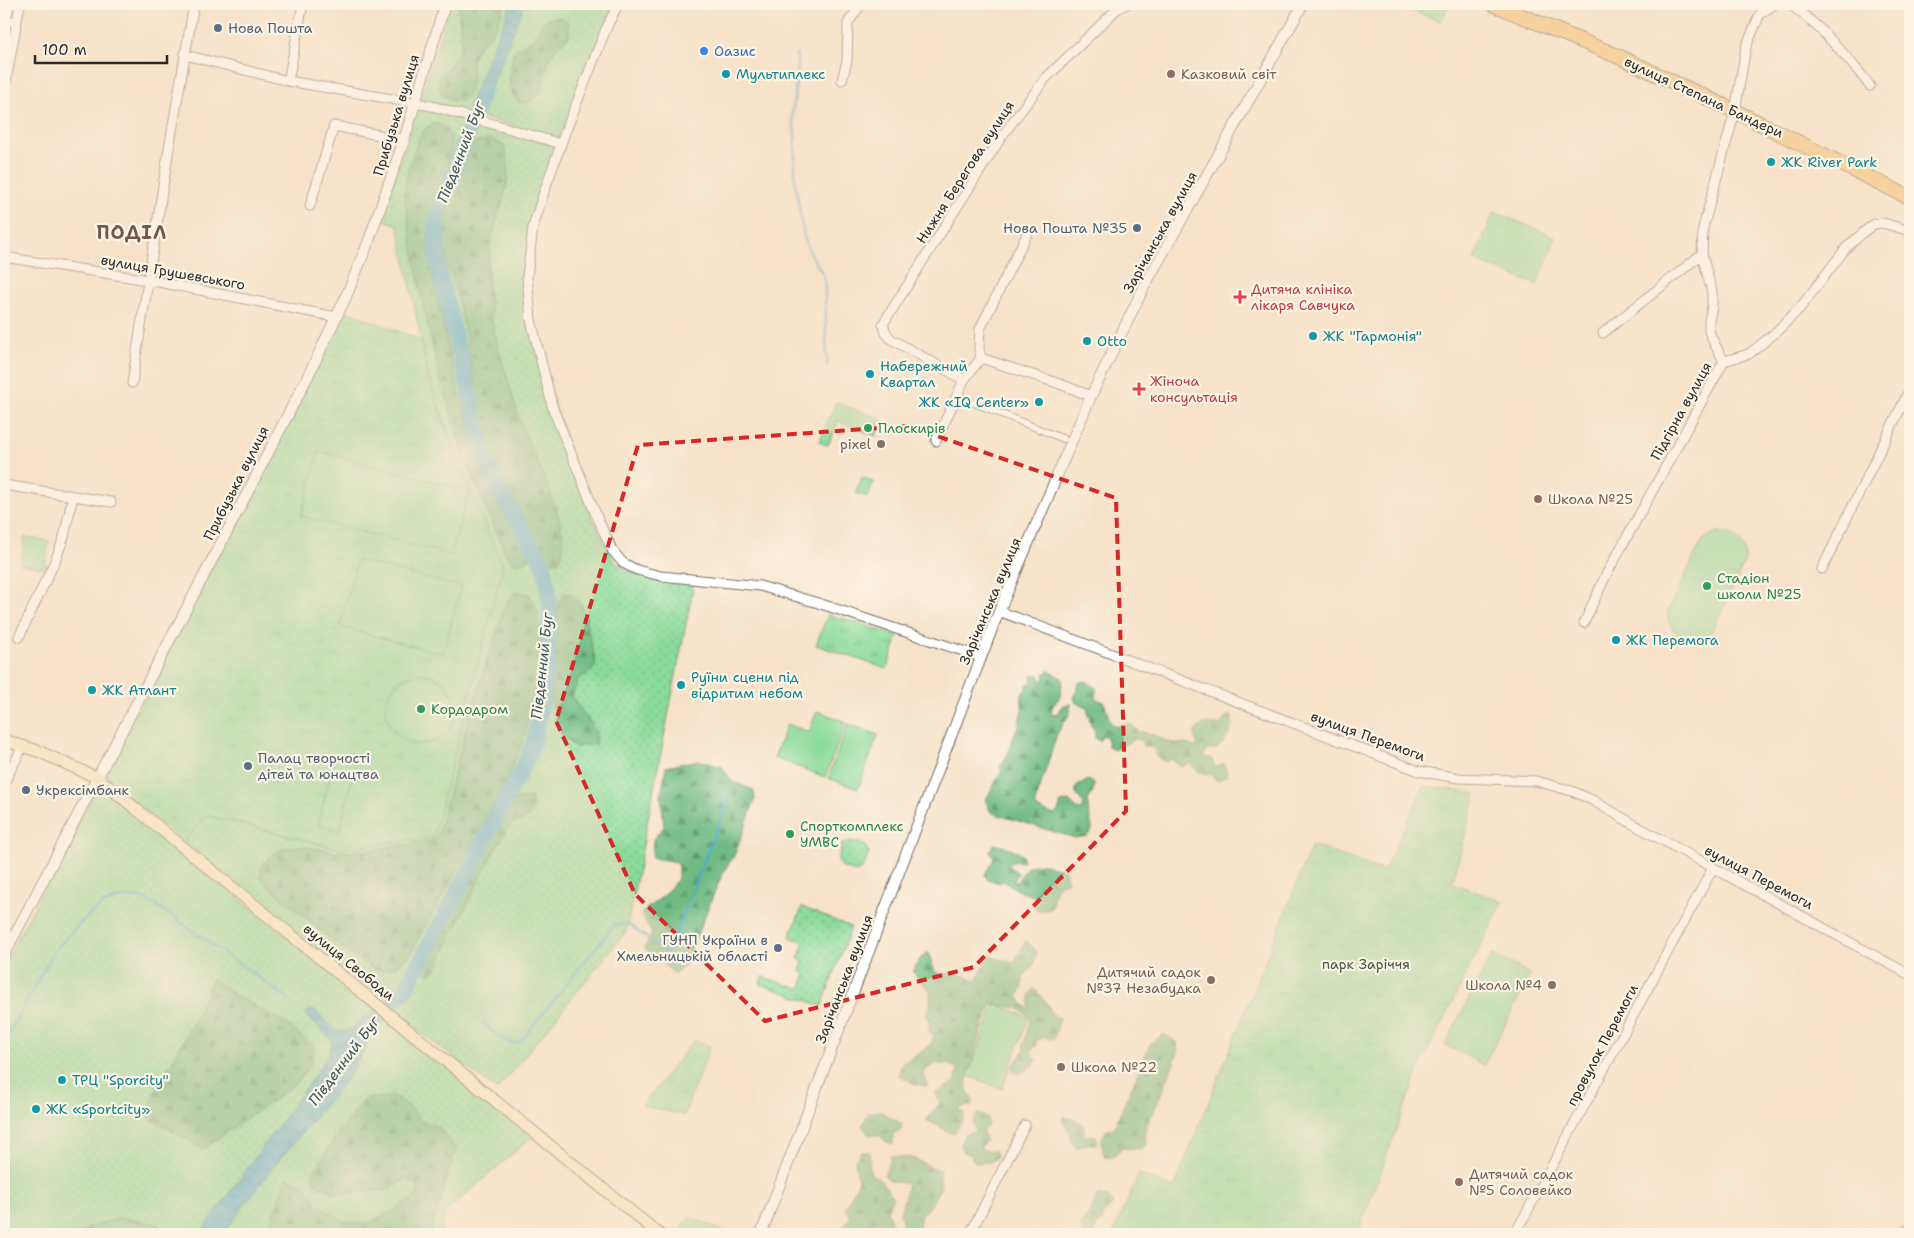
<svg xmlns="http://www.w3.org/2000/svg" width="1914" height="1238" font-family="'Shantell Sans',sans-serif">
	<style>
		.grass { fill: url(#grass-dots); stroke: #5b8363 }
		.forest { fill: url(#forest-firs); stroke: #4e7357 }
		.park { fill: url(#park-tufts); stroke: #5b8363 }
		.pitch { fill: #8bdb9b; stroke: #5b8363 }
		.water { fill: url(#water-waves); stroke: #3c6c7b }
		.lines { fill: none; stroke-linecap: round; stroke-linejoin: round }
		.stream { stroke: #4cadcb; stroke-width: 2.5 }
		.river { stroke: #4cadcb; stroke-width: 16 }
		.pedestrian-casing { stroke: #726b62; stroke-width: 8 }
		.minor-casing { stroke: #726b62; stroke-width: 11 }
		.tertiary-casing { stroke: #726b62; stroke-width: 12 }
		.secondary-casing { stroke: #726b62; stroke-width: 13 }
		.primary-casing { stroke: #726b62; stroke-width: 16 }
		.pedestrian { stroke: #fff; stroke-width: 6 }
		.minor { stroke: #fff; stroke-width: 9 }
		.tertiary { stroke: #fff; stroke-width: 10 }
		.secondary { stroke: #fae7c3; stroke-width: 11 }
		.primary { stroke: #f3c26a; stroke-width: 14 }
		.marked { fill: none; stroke: #d62828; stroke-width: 4; stroke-dasharray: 10 6; stroke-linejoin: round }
		.service-dot { fill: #5c6f8a; stroke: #fcf5e5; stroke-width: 2 }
		.shop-dot { fill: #3f7fe0; stroke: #fcf5e5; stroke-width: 2 }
		.culture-dot { fill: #0f9aa8; stroke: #fcf5e5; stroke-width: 2 }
		.education-dot { fill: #8d6e63; stroke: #fcf5e5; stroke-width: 2 }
		.health-dot { fill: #e0444e; stroke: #fcf5e5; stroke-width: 2 }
		.leisure-dot { fill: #2e9e5b; stroke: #fcf5e5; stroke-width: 2 }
		.labels { text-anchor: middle; stroke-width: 4.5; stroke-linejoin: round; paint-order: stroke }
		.service-label { font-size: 14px; fill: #4e5e75; stroke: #fcf5e5; text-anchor: start }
		.shop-label { font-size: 14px; fill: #366cbe; stroke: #fcf5e5; text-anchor: start }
		.culture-label { font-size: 14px; fill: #0d838f; stroke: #fcf5e5; text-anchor: start }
		.education-label { font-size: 14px; fill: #785e54; stroke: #fcf5e5; text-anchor: start }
		.street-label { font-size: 14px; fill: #2b2b2b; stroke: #fcf5e5 }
		.health-label { font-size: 14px; fill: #be3a42; stroke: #fcf5e5; text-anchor: start }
		.leisure-label { font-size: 14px; fill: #27864d; stroke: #fcf5e5; text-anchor: start }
		.park-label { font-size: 14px; fill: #435747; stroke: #fcf5e5 }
		.water-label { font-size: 15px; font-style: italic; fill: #375863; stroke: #fcf5e5 }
		.district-label { font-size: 19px; font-weight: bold; letter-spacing: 1px; fill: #75574d; stroke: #fcf5e5 }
	</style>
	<defs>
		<pattern id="grass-dots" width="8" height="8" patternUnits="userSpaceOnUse" patternTransform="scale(1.25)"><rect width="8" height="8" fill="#8bdb9b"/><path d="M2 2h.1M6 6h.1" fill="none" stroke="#78bc86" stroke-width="1.8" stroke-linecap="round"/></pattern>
		<pattern id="forest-firs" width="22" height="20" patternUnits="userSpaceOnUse" patternTransform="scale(1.25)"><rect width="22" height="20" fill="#70bb83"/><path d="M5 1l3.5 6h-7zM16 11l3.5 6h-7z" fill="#5c986b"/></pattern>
		<pattern id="park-tufts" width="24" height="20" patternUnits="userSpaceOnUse" patternTransform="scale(1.25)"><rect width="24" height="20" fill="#8bdb9b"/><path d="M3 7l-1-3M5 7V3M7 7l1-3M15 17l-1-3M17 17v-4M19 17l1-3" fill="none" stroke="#78bc86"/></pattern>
		<pattern id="water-waves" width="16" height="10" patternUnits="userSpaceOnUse" patternTransform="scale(1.25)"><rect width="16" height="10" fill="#4cadcb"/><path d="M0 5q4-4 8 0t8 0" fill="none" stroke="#3f8da5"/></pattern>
	</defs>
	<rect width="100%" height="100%" fill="#fcf5e5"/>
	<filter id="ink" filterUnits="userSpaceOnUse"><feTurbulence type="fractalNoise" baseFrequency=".02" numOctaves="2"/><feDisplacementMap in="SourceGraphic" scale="10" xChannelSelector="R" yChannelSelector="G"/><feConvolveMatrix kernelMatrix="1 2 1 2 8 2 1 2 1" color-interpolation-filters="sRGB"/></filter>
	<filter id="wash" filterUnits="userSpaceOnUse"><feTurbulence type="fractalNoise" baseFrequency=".0096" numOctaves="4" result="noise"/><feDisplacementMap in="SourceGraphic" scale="20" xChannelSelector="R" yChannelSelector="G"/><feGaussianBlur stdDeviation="1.12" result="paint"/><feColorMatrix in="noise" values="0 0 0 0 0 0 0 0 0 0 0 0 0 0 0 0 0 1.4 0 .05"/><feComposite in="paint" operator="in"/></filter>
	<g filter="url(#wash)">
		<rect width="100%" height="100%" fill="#f7e2c9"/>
		<g class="grass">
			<polygon points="450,4 614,4 559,139 420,100"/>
			<polygon points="418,107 556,146 529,226 527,321 593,519 615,562 627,570 647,577 694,583 626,932 497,1090 425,1036 184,842 206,815 341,849 467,485 429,379 398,225 381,219"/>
			<polygon points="99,784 533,1136 446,1212 440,1234 4,1234 4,964"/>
			<polygon points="851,841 865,845 869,853 863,868 856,872 841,867 838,860 842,844"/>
			<polygon points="802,907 851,927 822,1006 760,984 763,977 800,989 806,974 800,971 803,961 798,959 804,942 790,937"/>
			<polygon points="690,1217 730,1234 690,1234 681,1226"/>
		</g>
		<g class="forest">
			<path d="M461,4h44c-4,9 -7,20 -13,29 -4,6 -12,10 -16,17 -10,17 4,35 -15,51l-11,-1 -8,-5 -3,-17 18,-22 4,-9 -2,-38z"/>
			<path d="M560,17l8,5 1,14 -14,13 -7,13 -7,31 -12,9 -10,1c-14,-14 -9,-32 -6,-50l24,-18 3,-9 8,-8z"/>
			<polygon points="434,123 444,126 451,137 450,156 441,173 434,206 430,241 431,269 455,378 479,462 506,515 529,552 530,559 522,563 515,564 507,556 466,461 441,382 420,291 404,194 406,178 417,143 424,130"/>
			<path d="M491,139l13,7c13,40 -9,65 -14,103 -5,31 1,75 10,105 7,23 13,46 21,69 10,31 56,110 38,139h-7l-8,-7 -20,-33 -28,-54 -15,-48 -15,-83 -10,-47 -10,-31 -3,-27 2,-22 11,-32 12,-28 7,-8z"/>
			<path d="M517,591l12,3 9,17 2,27 -9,72 -9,33 -18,42 -95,171c-10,8 -17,15 -30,14 -17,-1 -90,-67 -107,-81l-11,-11v-13l20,-16 21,-3 34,6 28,-1 69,-11 5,-7 29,-108 21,-67 19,-57z"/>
			<polygon points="564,594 571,594 582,605 596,664 591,671 578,679 572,697 596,731 595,744 575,747 561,735 551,700 552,652 559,602"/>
			<path d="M1049,671l14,8 -3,18 -8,10 -1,8 7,-1 5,-9 7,-1v9l-13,21 -22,69 2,5 17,7 4,-4 3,-8 8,-2 8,8 5,1 2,-6 -8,-10v-7l12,-7 6,3c0,11 -4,10 -6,19 -1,9 4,19 4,28l-5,6 -12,2 -80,-24 -5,-3 -4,-12 16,-28 -2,-3c3,-7 9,-14 11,-21 3,-9 2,-13 9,-22 -1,-10 3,-13 2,-20 0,-6 -1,-8 1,-13l3,-2 2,-7 3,1 1,-8 6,-2 4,7 3,-2 -1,-5z"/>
			<path d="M1086,681l10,7v11l8,3 7,22 6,3 6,-3h8l8,8c14,-1 22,9 35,11 8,1 12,0 20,4l4,-2 -3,-6v-8l8,-7 17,1 6,-9 6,-1c3,13 -6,26 -15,34l-10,1 -4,7 8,1 5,10 9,-5 2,13 -10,5 -5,-6c-11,-1 -15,-3 -22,-12l-9,4 -10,-8 -5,3c-8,-3 -11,-5 -12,-14l-11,-2 -2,-6 -7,-1 -20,11 -6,-4 -1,-9 -4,-2 -4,6 -4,-3v-8l-4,-4 -4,-19 -11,-4 -2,-6 5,-14z"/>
			<polygon points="698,760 722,767 732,782 754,790 755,800 734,856 723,872 684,966 675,974 644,948 652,934 641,913 663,896 678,879 678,862 652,858 653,839 664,827 661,795 666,767"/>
			<path d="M530,797l3,10 -5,10 -18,9 -15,23 -33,65 -26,56 -7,4 -6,-4 2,-10c26,-51 53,-117 90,-160z"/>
			<path d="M994,844l23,7 6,5v5l-10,1 -5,3 10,8 -4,7 2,3 12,-17 14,-2 23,6 3,11c-17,7 -12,12 -17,28l-11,2 -6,-4 2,-10 -17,-6 -15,-10 -5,2 -12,-4 -2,-5 9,-15 -4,-8z"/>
			<path d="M1026,940l11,12 -4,15 -10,10 -1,12 -4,7 4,7 7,6 1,-15 4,-6 16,19 1,6 9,5 -6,20 -6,1 -4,-2 -3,2h-5v7l-4,4 -1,3 6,8 -5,6 -3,-1 -4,6h-2l-5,3 -5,-4v-5l12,-17 -2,-3 8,-29 -13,-9 -26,-4 -7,17 -18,57v12l6,11 -1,5 -10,1 -3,4 5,2 -1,7 -10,14 -27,-14 14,-17 -4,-10 19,-11 3,-14 -13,-4h-11l-11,8 5,14 -12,-1 -18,-10 4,-12c11,-6 29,-14 32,-27l-6,-5 2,-8 -4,-10 4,-6v-16l-17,-19 6,-12 9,-8 7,20 7,3 17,-1 18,6 12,-24 25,7z"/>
			<path d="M212,979l23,16 51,28 29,25c-4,19 -11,27 -25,40l-87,61 -55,-32 6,-23 43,-78z"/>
			<polygon points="1164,1034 1177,1042 1178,1053 1154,1111 1145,1129 1146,1145 1142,1149 1122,1148 1111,1158 1104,1157 1101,1140 1107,1129 1114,1128 1150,1044"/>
			<polygon points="393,1096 411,1107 420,1121 439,1127 456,1149 430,1234 266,1234 287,1177 305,1186 316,1203 343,1221 364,1224 394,1211 416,1196 419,1188 407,1178 389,1190 335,1193 317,1185 312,1175 338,1133 366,1099"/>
			<polygon points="880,1111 902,1124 900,1131 893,1133 893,1144 885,1141 879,1135 869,1135 862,1126 869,1112"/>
			<polygon points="977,1114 988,1117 988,1126 982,1131 986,1141 980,1148 984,1150 995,1151 998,1157 991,1162 975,1163 970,1154 963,1152 960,1145 964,1135 975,1131 973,1123"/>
			<polygon points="1064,1116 1080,1122 1084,1126 1084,1135 1095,1136 1098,1139 1096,1144 1086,1144 1077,1148 1071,1142 1071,1134 1063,1123"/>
			<polygon points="861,1152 869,1152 870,1173 881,1181 893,1197 887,1210 892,1224 896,1228 903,1224 900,1214 908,1184 891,1181 884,1175 891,1156 913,1158 939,1170 941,1187 931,1205 921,1215 919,1228 916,1234 837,1234 850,1218 845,1208 858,1183 855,1160"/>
			<polygon points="1097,1195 1109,1197 1113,1204 1103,1214 1103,1220 1097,1225 1094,1234 1082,1234 1081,1224 1091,1211"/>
			<polygon points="120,1218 159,1225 161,1234 84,1234 87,1228"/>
		</g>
		<g class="park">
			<polygon points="1333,4 1450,4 1441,21 1395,5 1340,8"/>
			<polygon points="344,310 421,340 429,379 448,434 467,485 503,566 433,837 341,849 206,815 184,842 103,777"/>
			<polygon points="25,537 49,541 45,568 20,564"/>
			<polygon points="828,614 898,636 887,669 816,645"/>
			<polygon points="1424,786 1476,793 1452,883 1503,902 1419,1068 1361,1225 1356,1234 1113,1234 1139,1174 1174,1188 1312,845 1384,871"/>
			<polygon points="694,1040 710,1046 684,1115 642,1106"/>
		</g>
		<g class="pitch">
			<polygon points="1494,212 1556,237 1537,285 1474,260"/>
			<polygon points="836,402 882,420 876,436 838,421 828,445 819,442"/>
			<polygon points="319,451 469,491 451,555 301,516"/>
			<polygon points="862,477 873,482 868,497 856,493"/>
			<path d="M1718,532c18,0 29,12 27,30l-33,69c-20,18 -46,4 -44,-21l34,-69 10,-7z"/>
			<polygon points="357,560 461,587 443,654 340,627"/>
			<circle cx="421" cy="709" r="35"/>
			<polygon points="817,711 846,722 825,777 774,758 787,724 809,732"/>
			<polygon points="848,724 878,735 858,789 828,778"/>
			<polygon points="331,772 352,777 340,830 318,825"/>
			<polygon points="1492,954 1531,974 1484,1065 1445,1045"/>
			<polygon points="995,1004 1029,1017 1002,1089 968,1076"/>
		</g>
		<g class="water">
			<polygon points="511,4 524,4 482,111 468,107"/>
			<polygon points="314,1010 338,1032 348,1031 365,1017 376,1025 376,1029 345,1082 274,1166 223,1234 200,1234 327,1058 332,1044 331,1039 306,1015 308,1011"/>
		</g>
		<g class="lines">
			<g class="stream">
				<polyline points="796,54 798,66 792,115 795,134 795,182 804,237 810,253 823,274 825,286 827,365"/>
				<path d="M484,1023c10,8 23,25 36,19l95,-118 15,1 36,28 4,-3 60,-156"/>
				<polyline points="4,1042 55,950 79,924 101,905 116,899 129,897 142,898 156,905 289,999"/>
			</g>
			<path class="river" d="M359,1038l13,-16 34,-33 123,-234c15,-44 28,-144 15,-188 -4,-11 -13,-22 -19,-33 -14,-24 -29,-47 -39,-74l-46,-186c-3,-20 -5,-39 -3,-59l47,-126"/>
		</g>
	</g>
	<g filter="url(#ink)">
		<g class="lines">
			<g class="pedestrian-casing">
				<polyline id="pedestrian" points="957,396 1064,439"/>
			</g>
			<g class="minor-casing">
				<g id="minor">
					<polyline points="618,4 606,29 566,130 544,192 533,227 527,277 531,320 553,409 597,517 612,550 623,563 637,570 661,576 760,586 818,603 981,657"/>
					<path d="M1790,4c30,22 57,52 80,82"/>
					<polyline points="4,20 16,22"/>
					<polyline points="185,55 288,81 432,106 561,144"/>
					<polyline points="842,80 847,61 848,23 861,4"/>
					<polyline points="288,81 303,4"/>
					<polyline points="4,92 20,4"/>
					<polyline points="310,206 334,126 404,140"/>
					<polyline points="4,257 148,280 336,317"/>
					<polyline points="1603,333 1702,254"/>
					<polyline points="981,358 979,348 980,329 1028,232"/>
					<polyline points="1724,361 1749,354 1775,333 1800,308 1846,248 1866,230 1874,224 1883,223 1910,231"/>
					<polyline points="132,383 168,154 194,4"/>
					<polyline points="1091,396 1060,384 981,358 964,380 891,339 886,333 883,324 1002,136 1045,79 1117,9 1126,4"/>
					<polyline points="936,441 964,380"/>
					<polyline points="4,485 111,502"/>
					<polyline points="1822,569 1910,389"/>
					<polyline points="999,611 1419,771 1459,778 1536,781 1572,791 1592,800 1640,828 1910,975"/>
					<polyline points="1584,623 1606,575 1724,361 1715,345 1709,331 1709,320 1712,307 1712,292 1702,254 1703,228 1735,111 1746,47 1760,14 1775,4"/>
					<polyline points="19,637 55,561 64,537 73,496"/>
					<polyline points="4,783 23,746"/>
					<polyline points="970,1234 1025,1125"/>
					<polyline points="1515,1234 1713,868"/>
				</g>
			</g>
			<g class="tertiary-casing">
				<g id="tertiary">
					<polyline points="4,955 230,526 307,378 345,299 368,243 404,140 445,4"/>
					<polyline points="761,1234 995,621 1091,396 1144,287 1303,4"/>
				</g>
			</g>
			<g class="secondary-casing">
				<polyline id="secondary" points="4,740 40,752 98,778 659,1234"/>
			</g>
			<g class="primary-casing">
				<g id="primary">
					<polyline points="1493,4 1622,58 1735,111 1910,198"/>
					<polyline points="1908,1234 1910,1230"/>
				</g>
			</g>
			<use href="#pedestrian" class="pedestrian"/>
			<use href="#minor" class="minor"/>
			<use href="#tertiary" class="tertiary"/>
			<use href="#secondary" class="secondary"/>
			<use href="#primary" class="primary"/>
		</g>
	</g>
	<path d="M0 0H1914V1238H0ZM908,426l208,72 10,313 -152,156 -209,54 -130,-127 -79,-173 82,-276z" fill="#f7e2c9" fill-opacity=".55" fill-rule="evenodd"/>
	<path class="marked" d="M908,426l208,72 10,313 -152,156 -209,54 -130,-127 -79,-173 82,-276z"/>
	<g class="service-dot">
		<circle cx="218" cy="28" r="5"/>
		<circle cx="1137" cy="228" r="5"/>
		<circle cx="248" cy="766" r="5"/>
		<circle cx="26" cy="790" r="5"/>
		<circle cx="778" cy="948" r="5"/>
	</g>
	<circle class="shop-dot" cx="704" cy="51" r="5"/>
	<g class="culture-dot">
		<circle cx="726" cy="74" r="5"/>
		<circle cx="1771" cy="162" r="5"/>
		<circle cx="1313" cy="336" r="5"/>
		<circle cx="1087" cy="341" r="5"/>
		<circle cx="870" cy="374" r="5"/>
		<circle cx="1039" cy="402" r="5"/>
		<circle cx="1616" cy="640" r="5"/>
		<circle cx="681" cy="685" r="5"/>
		<circle cx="92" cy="690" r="5"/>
		<circle cx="62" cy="1080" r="5"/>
		<circle cx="36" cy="1109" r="5"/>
	</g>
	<g class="education-dot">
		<circle cx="1171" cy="74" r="5"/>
		<circle cx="881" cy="444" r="5"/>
		<circle cx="1538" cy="499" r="5"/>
		<circle cx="1211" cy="980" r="5"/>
		<circle cx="1552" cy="985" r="5"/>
		<circle cx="1061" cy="1067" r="5"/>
		<circle cx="1459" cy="1182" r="5"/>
	</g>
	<g class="health-dot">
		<path d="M1237.5 289.5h5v5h5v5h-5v5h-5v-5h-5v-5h5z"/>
		<path d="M1136.5 381.5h5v5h5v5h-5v5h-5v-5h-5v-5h5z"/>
	</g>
	<g class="leisure-dot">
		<circle cx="868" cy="428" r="5"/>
		<circle cx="1707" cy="586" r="5"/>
		<circle cx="421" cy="709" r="5"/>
		<circle cx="790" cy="834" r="5"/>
	</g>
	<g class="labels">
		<g class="service-label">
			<text x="228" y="33">Нова Пошта</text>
			<text x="1127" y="233" text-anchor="end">Нова Пошта №35</text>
			<text x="258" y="763">Палац творчості<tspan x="258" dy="16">дітей та юнацтва</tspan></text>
			<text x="36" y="795">Укрексімбанк</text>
			<text x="768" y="945" text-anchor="end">ГУНП України в<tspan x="768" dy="16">Хмельницькій області</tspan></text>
		</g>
		<g class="shop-label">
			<text x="714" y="56">Оазис</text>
		</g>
		<g class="culture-label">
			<text x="736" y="79">Мультиплекс</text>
			<text x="1781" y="167">ЖК River Park</text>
			<text x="1323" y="341">ЖК "Гармонія"</text>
			<text x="1097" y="346">Otto</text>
			<text x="880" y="371">Набережний<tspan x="880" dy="16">Квартал</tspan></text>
			<text x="1029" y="407" text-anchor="end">ЖК «IQ Center»</text>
			<text x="1626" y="645">ЖК Перемога</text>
			<text x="691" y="682">Руїни сцени під<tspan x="691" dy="16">відритим небом</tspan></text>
			<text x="102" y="695">ЖК Атлант</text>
			<text x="72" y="1085">ТРЦ "Sporcity"</text>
			<text x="46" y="1114">ЖК «Sportcity»</text>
		</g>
		<g class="education-label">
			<text x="1181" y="79">Казковий світ</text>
			<text x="871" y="449" text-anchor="end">pixel</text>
			<text x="1548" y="504">Школа №25</text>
			<text x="1201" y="977" text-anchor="end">Дитячий садок<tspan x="1201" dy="16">№37 Незабудка</tspan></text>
			<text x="1542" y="990" text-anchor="end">Школа №4</text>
			<text x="1071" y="1072">Школа №22</text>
			<text x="1469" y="1179">Дитячий садок<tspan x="1469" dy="16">№5 Соловейко</tspan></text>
		</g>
		<g class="street-label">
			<text transform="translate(1704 97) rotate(25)" y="5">вулиця Степана Бандери</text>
			<text transform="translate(396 115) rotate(-73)" y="5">Прибузька вулиця</text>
			<text transform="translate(965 172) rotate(-57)" y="5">Нижня Берегова вулиця</text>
			<text transform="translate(1160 232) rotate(-61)" y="5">Зарічанська вулиця</text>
			<text transform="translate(173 272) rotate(10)" y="5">вулиця Грушевського</text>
			<text transform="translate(1681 411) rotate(-61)" y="5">Підгірна вулиця</text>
			<text transform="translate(236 483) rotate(-63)" y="5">Прибузька вулиця</text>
			<text transform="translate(990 601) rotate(-67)" y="5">Зарічанська вулиця</text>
			<text transform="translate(1368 736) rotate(20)" y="5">вулиця Перемоги</text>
			<text transform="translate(1759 877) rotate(28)" y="5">вулиця Перемоги</text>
			<text transform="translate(349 962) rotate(39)" y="5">вулиця Свободи</text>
			<text transform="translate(844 979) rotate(-69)" y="5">Зарічанська вулиця</text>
			<text transform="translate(1602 1045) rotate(-62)" y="5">провулок Перемоги</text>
		</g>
		<g class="health-label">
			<text x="1251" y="294">Дитяча клініка<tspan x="1251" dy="16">лікаря Савчука</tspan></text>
			<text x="1150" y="386">Жіноча<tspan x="1150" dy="16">консультація</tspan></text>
		</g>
		<g class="leisure-label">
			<text x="878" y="433">Плоскирів</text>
			<text x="1717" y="583">Стадіон<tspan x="1717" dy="16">школи №25</tspan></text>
			<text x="431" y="714">Кордодром</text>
			<text x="800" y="831">Спорткомплекс<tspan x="800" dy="16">УМВС</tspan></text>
		</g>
		<g class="park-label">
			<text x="1366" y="969">парк Заріччя</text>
		</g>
		<g class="water-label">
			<text transform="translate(461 152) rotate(-69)" y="5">Південний Буг</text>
			<text transform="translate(542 666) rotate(-84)" y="5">Південний Буг</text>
			<text transform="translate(344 1061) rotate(-53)" y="5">Південний Буг</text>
		</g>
		<g class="district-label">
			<text x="132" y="239">ПОДІЛ</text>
		</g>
	</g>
	<rect width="1914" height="1238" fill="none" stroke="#fcf5e5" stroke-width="20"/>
	<path d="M35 55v8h132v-8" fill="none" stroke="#2b2b2b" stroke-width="2.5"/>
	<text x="42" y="55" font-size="15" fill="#2b2b2b" stroke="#fcf5e5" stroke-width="4" paint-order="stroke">100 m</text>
</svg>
